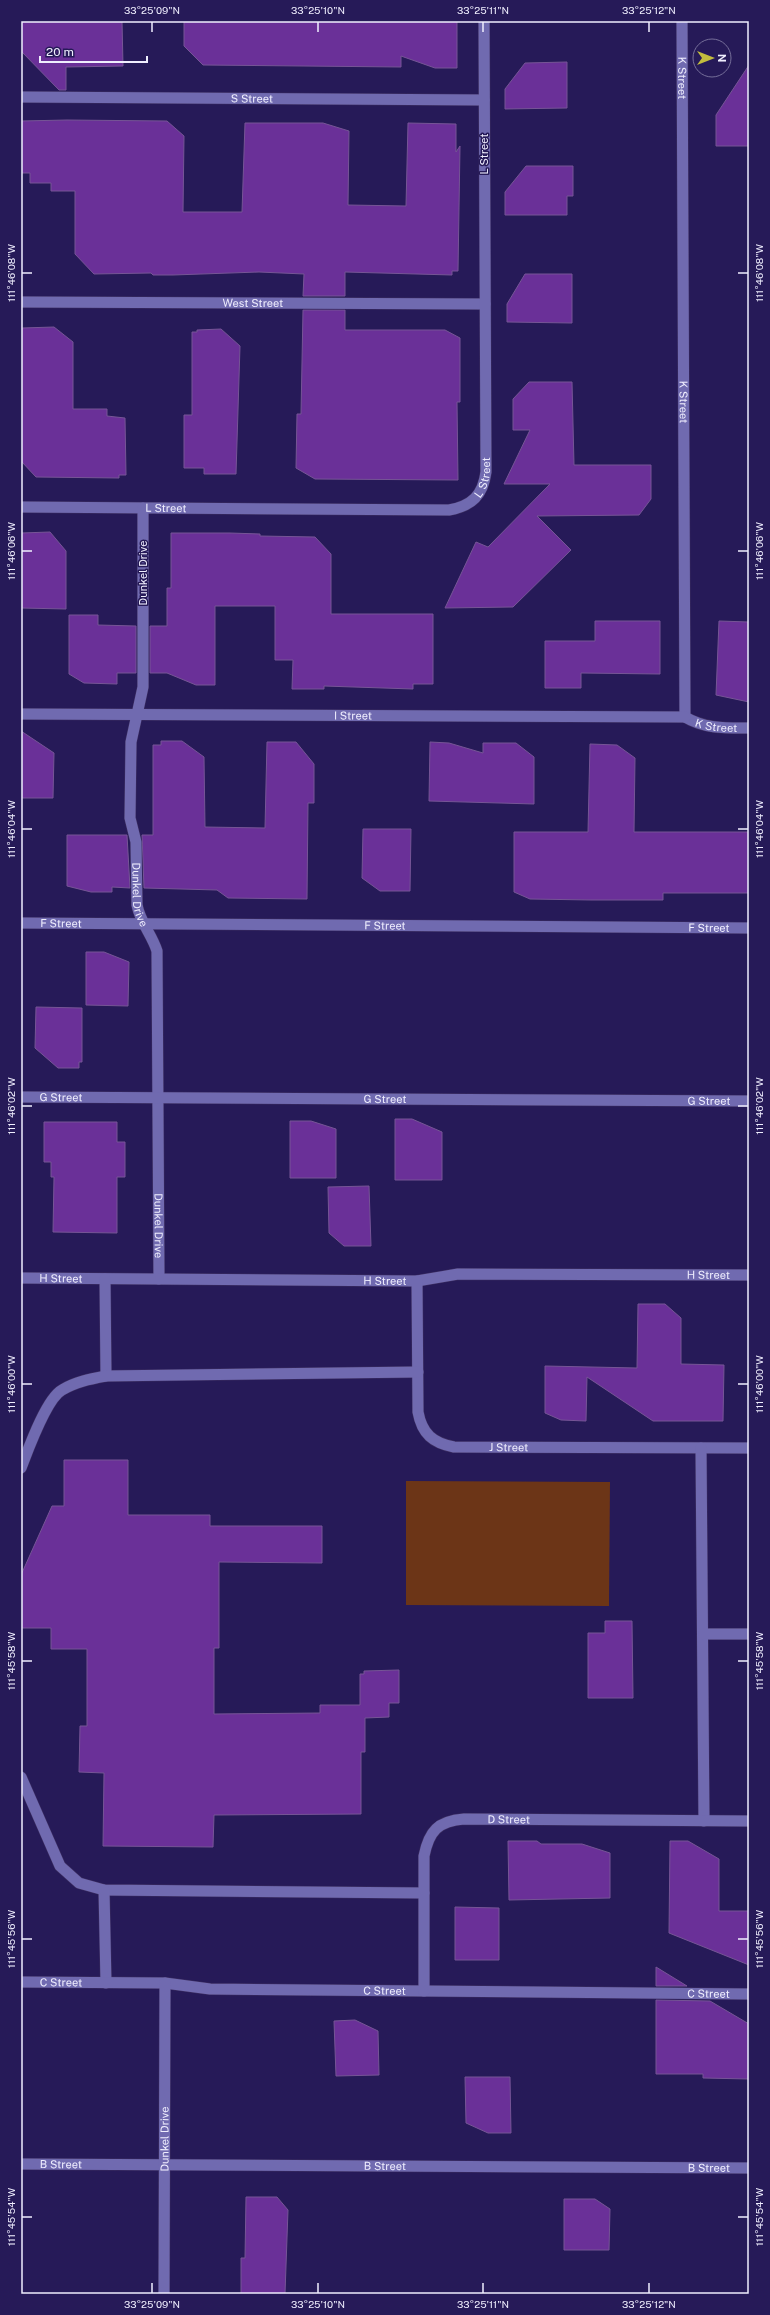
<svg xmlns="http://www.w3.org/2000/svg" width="770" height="2315" font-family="'Public Sans',sans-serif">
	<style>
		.green { fill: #6c3517 }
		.building { fill: #6a3098; stroke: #765596 }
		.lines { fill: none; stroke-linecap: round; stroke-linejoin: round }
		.service-casing { stroke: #3e3062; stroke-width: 12 }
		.service { stroke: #706ab0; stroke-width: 11 }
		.ticks { fill: none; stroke: #efeefe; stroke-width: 1.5 }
		.labels { text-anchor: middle; stroke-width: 3; stroke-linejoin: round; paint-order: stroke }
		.street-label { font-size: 11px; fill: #efeefe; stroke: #261a58 }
		.neatline { fill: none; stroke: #efeefe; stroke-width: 1.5 }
		.ticks-label { font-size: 10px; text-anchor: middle; fill: #efeefe }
	</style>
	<rect width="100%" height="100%" fill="#261a58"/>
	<polygon class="green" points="406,1481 610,1482 609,1606 406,1605"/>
	<g class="building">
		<polygon points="21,21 122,21 123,66 66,67 66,90 59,90 21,51"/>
		<polygon points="184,21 457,21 457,68 435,68 401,56 401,67 203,65 184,46"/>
		<polygon points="567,62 567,108 505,109 505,89 525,63"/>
		<polygon points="749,65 749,146 716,146 716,115"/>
		<polygon points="67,120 167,121 184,136 183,212 242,212 245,123 323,123 349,131 348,205 406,206 408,123 456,124 456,152 460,146 458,271 452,271 452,275 345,272 345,296 303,296 304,274 259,272 173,275 153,275 151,273 94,274 75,254 75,191 51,191 51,183 30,183 30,173 21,173 21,121"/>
		<polygon points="526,166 573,166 573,196 567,196 567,215 505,215 505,192"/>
		<polygon points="525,274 572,274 572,323 507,322 507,304"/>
		<polygon points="303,310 345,310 345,330 445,330 460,338 460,402 457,402 458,480 315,479 296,468 297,414 301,414"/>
		<polygon points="54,327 73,342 73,409 107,409 107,416 125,418 126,475 119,475 119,478 36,477 21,461 22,328"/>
		<polygon points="221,329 240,346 236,474 204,474 204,468 184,468 184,415 192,415 192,332 197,332 197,330"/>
		<polygon points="529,382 572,382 574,465 651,465 651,499 639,515 537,516 571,550 513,607 445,608 476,542 488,547 550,484 504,484 530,430 513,430 513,399"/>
		<polygon points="50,532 66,551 66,609 21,608 21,533"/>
		<polygon points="171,533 230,533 260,534 260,536 315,537 331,554 331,614 433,614 433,684 413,684 413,689 324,686 324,689 292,689 293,660 275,660 275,606 215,606 215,685 196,685 167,673 150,673 150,626 167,626 167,588 171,588"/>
		<polygon points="69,615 98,615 98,625 136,626 136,673 117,673 117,684 84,683 69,674"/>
		<polygon points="595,621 660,621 660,674 581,673 581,688 545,688 545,641 595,641"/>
		<polygon points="719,621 749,622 749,702 716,695"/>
		<polygon points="21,731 54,753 53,798 21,798"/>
		<polygon points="161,741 182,741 204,757 205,827 265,828 267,742 296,742 314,764 314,803 308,803 307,899 228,898 217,890 144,888 142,835 153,835 153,745 161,745"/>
		<polygon points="430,742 449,743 483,753 483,743 516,743 534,757 534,804 429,801"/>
		<polygon points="590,744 617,745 635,758 634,832 749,832 749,893 663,893 663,900 591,900 530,899 514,892 514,832 588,832"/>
		<polygon points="363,829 411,829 410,891 380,891 362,878"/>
		<polygon points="67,835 127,835 130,888 112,887 112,892 91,892 67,886"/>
		<polygon points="86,952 104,952 129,962 128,1006 86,1005"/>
		<polygon points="36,1007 82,1008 82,1062 79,1062 79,1068 58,1068 35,1048"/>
		<polygon points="395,1119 412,1119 442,1132 442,1180 395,1180"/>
		<polygon points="290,1121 311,1121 336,1129 336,1178 290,1178"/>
		<polygon points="44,1122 117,1122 117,1142 125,1142 125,1177 117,1177 117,1233 53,1232 54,1177 51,1177 51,1162 44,1162"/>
		<polygon points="369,1186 371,1246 344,1246 329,1233 328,1187"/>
		<polygon points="638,1304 665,1304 681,1318 681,1364 724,1365 723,1421 653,1421 587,1377 586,1421 561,1420 545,1413 545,1366 637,1368"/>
		<polygon points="64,1460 128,1460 128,1515 210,1515 210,1526 322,1526 322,1563 219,1562 219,1648 214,1648 214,1714 320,1713 320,1705 360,1705 360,1674 364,1674 364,1671 399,1670 399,1703 389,1703 389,1717 365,1718 365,1752 361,1752 361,1814 214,1815 213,1847 103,1846 104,1773 79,1772 80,1726 87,1726 87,1649 51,1649 51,1628 21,1628 21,1575 52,1506 64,1506"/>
		<polygon points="605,1621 632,1621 633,1698 588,1698 588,1633 605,1633"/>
		<polygon points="508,1841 537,1841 541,1844 582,1844 610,1853 610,1898 509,1900"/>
		<polygon points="670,1841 688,1841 719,1859 719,1911 749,1911 749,1965 669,1933"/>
		<polygon points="455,1907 499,1908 499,1960 455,1960"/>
		<polygon points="656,1967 687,1986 656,1986"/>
		<polygon points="656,2000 710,2001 749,2024 749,2079 703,2078 703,2074 656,2074"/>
		<polygon points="355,2020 378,2031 379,2075 336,2076 334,2021"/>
		<polygon points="465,2077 510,2077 511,2133 488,2133 466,2123"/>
		<polygon points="246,2197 277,2197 288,2210 285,2294 241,2294 241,2258 245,2258"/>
		<polygon points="564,2199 595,2199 610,2209 609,2250 564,2250"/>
	</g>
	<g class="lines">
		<g class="service-casing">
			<g id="service">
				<path id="s1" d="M682,21l3,696c20,12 41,11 64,11"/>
				<path id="s2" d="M21,97l463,3"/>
				<path id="s3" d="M21,302l464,2"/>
				<path id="s4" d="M21,507l428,3c23,-4 34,-15 37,-38l-2,-451"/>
				<path id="s5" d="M143,508v179l-12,55 -1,76 6,24 1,63c3,17 15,30 20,46l2,328"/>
				<path id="s6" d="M21,714l664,3"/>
				<path id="s7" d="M21,923l728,5"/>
				<path id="s8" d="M21,1097l728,4"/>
				<path id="s9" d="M21,1278l396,3 41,-7 291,1"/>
				<polyline points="105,1279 106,1376"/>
				<path id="s10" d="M417,1281l1,131c4,22 15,31 36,35l295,1"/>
				<polyline points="701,1448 704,1821"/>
				<path d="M21,1468c7,-18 25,-69 41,-78 13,-8 28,-11 44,-14l312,-4"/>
				<polyline points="704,1634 749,1634"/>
				<polyline points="21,1777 60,1866 79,1883 104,1890 424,1893"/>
				<polyline points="104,1890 106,1983"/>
				<path id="s11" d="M21,1982l144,1 45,6 539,5"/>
				<path id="s12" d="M424,1991v-135c5,-25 14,-35 40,-37l285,2"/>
				<path id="s13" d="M21,2164l728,4"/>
				<path id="s14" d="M164,2294l1,-311"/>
			</g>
		</g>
		<use href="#service" class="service"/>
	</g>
	<path class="ticks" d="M152,22v10M318,22v10M483,22v10M649,22v10M22,273h10M738,273h10M22,551h10M738,551h10M22,829h10M738,829h10M22,1106h10M738,1106h10M22,1384h10M738,1384h10M22,1661h10M738,1661h10M22,1939h10M738,1939h10M22,2217h10M738,2217h10M152,2283v10M318,2283v10M483,2283v10M649,2283v10"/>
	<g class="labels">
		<g class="street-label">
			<text dy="4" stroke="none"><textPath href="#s1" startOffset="57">K Street</textPath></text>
			<text dy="4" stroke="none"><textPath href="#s2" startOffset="231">S Street</textPath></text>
			<text transform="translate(484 154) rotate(-90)" y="4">L Street</text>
			<text dy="4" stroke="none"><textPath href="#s3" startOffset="232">West Street</textPath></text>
			<text dy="4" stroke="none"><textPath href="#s1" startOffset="381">K Street</textPath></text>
			<text dy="4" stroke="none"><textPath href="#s4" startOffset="480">L Street</textPath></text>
			<text dy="4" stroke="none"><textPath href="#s4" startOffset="145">L Street</textPath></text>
			<text transform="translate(143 573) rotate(-90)" y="4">Dunkel Drive</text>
			<text dy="4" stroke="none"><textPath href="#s6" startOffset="332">I Street</textPath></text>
			<text dy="4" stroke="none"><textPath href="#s1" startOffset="729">K Street</textPath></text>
			<text dy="4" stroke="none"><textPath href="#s5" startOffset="389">Dunkel Drive</textPath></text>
			<text dy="4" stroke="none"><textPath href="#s7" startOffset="40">F Street</textPath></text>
			<text dy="4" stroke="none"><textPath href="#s7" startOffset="364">F Street</textPath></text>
			<text dy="4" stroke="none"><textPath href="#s7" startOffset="688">F Street</textPath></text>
			<text dy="4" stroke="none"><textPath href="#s8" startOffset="40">G Street</textPath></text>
			<text dy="4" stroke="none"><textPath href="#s8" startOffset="364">G Street</textPath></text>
			<text dy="4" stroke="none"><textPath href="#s8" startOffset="688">G Street</textPath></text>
			<text dy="4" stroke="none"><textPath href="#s5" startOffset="724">Dunkel Drive</textPath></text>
			<text dy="4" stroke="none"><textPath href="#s9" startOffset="688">H Street</textPath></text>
			<text dy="4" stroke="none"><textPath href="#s9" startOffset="40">H Street</textPath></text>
			<text dy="4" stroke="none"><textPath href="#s9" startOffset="364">H Street</textPath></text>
			<text dy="4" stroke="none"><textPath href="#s10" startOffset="240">J Street</textPath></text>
			<text dy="4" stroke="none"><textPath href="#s12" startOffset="240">D Street</textPath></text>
			<text dy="4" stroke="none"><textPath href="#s11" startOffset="40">C Street</textPath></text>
			<text dy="4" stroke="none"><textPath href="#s11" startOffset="364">C Street</textPath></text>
			<text dy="4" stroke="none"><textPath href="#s11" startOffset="688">C Street</textPath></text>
			<text dy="4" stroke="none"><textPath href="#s14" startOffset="155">Dunkel Drive</textPath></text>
			<text dy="4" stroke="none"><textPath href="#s13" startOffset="40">B Street</textPath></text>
			<text dy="4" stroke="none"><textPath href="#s13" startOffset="364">B Street</textPath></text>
			<text dy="4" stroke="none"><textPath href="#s13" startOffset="688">B Street</textPath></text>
		</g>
	</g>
	<rect width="770" height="2315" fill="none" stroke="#261a58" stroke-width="44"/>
	<g transform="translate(712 58) rotate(90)"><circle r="19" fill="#261a58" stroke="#766f9a"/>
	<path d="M0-3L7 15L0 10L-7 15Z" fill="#c3bd3e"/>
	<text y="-6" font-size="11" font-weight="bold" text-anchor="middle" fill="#efeefe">N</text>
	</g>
	<path d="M40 56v6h107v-6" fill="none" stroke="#efeefe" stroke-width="2"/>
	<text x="46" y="56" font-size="12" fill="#efeefe" stroke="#261a58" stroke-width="3" paint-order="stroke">20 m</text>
	<rect x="22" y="22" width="726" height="2271" class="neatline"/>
	<g class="ticks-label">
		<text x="152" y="14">33°25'09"N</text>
		<text x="318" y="14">33°25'10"N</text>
		<text x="483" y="14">33°25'11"N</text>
		<text x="649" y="14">33°25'12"N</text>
		<text transform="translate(759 273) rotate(-90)" y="4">111°46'08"W</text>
		<text transform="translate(11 273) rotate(-90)" y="4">111°46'08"W</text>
		<text transform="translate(11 551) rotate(-90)" y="4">111°46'06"W</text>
		<text transform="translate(759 551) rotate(-90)" y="4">111°46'06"W</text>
		<text transform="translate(759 829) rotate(-90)" y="4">111°46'04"W</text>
		<text transform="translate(11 829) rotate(-90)" y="4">111°46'04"W</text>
		<text transform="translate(11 1106) rotate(-90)" y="4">111°46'02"W</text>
		<text transform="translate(759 1106) rotate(-90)" y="4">111°46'02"W</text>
		<text transform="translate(759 1384) rotate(-90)" y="4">111°46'00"W</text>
		<text transform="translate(11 1384) rotate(-90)" y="4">111°46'00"W</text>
		<text transform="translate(11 1661) rotate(-90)" y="4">111°45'58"W</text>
		<text transform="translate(759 1661) rotate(-90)" y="4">111°45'58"W</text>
		<text transform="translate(11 1939) rotate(-90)" y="4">111°45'56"W</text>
		<text transform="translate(759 1939) rotate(-90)" y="4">111°45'56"W</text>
		<text transform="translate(11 2217) rotate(-90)" y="4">111°45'54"W</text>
		<text transform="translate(759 2217) rotate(-90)" y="4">111°45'54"W</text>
		<text x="152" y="2308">33°25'09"N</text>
		<text x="318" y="2308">33°25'10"N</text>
		<text x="483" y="2308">33°25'11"N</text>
		<text x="649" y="2308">33°25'12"N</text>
	</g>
</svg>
